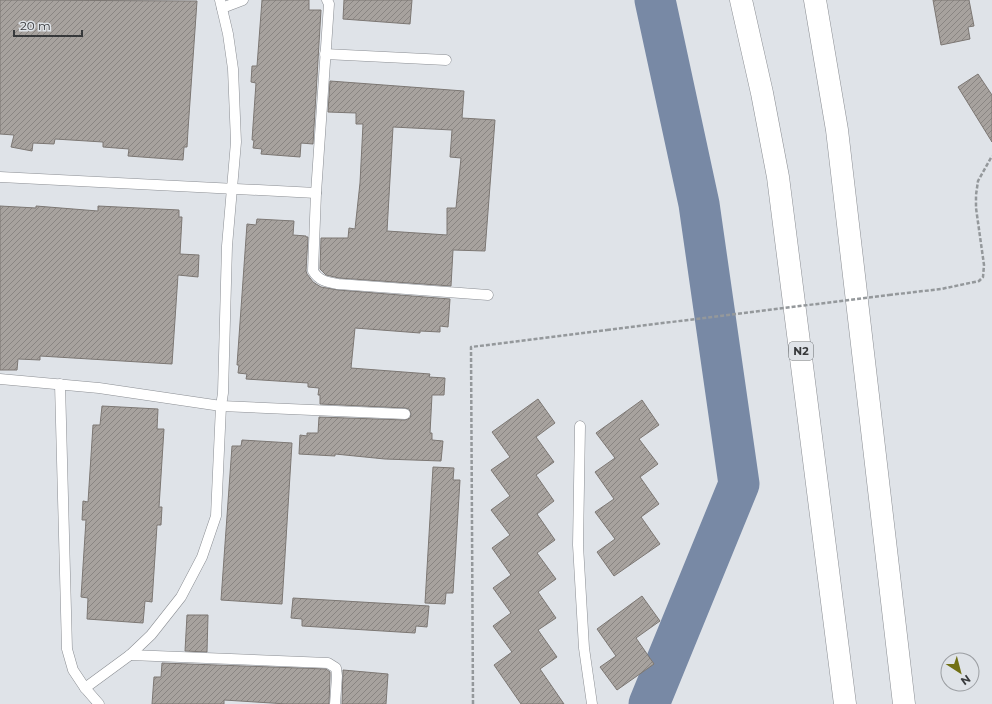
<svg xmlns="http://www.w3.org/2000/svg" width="992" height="704" font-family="Montserrat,sans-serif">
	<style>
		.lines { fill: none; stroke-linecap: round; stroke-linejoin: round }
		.river { stroke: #7889a5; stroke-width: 41 }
		.building { fill: url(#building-hatch); stroke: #7c7773; fill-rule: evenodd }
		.service-casing { stroke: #8b8e93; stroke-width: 11 }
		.motorway-casing { stroke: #8b8e93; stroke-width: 23 }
		.path { stroke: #94989b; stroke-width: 2.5; stroke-dasharray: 4 2; stroke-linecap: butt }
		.service { stroke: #fff; stroke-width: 10 }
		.motorway { stroke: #fff; stroke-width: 22 }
		.path-bridge { stroke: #94989b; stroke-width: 2.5; stroke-dasharray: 4 2; stroke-linecap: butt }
		.labels { text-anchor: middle; stroke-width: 3.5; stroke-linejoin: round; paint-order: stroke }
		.shield { fill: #dfe3e8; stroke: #696c6f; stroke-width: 1 }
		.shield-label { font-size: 11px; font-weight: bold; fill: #37393b }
	</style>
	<defs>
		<pattern id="building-hatch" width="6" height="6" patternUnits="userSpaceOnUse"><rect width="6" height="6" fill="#a7a29e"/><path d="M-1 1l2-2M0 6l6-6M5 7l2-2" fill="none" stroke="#898582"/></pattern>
	</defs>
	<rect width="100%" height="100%" fill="#dfe3e8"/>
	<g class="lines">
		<polyline class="river" points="649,704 739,484 699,204 655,0"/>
	</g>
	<g class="building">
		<polygon points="0,0 197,1 188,130 187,147 184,147 183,160 128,156 129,149 103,147 103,142 55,139 54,144 33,143 32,151 11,147 14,135 0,134"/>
		<polygon points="262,0 309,0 309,10 321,10 313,144 301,143 300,157 261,154 262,149 253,148 254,140 252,140 256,83 251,82 252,66 257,66"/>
		<polygon points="344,0 412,0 410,24 343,19"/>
		<polygon points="933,0 969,0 974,26 968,27 970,39 941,45"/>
		<polygon points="978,74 992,95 992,142 958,87"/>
		<path d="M330,81l134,10 -2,27 33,2 -10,131 -32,-1 -2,36 -112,-8 -13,-3 -6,-6 1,-31h27l1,-10 6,1 5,-46 3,-59h-7v-11l-28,-1zM393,127l59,3 -2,27 11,1 -5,50h-9v27l-60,-4z"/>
		<polygon points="0,206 36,208 36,206 98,211 98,206 179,210 179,217 182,217 180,254 199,255 198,277 178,275 172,364 40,356 40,360 18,359 17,370 0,370"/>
		<polygon points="257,219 294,221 293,235 306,236 306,237 308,237 306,271 307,274 313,282 321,287 338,290 450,299 448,327 440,326 440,332 420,331 420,333 355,328 351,368 430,374 429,377 445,378 444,395 432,395 430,433 432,433 432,440 443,441 441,461 385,459 335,454 335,456 299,454 300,435 307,436 307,433 318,433 319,417 405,420 410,418 411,414 409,409 405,408 320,404 320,395 318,395 319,388 308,387 308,383 246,379 247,374 238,373 239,365 237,365 247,224 256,225"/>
		<polygon points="538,399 555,423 536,437 554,462 536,475 554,501 537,514 555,540 537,553 556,579 538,592 556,618 538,630 557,657 540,669 564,704 521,704 494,665 512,652 493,626 511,613 493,588 511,575 492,548 510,535 491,510 510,496 491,470 510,457 492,432"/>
		<polygon points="642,400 659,425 639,439 658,464 640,477 659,504 641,517 660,544 614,576 597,552 615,539 595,512 614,499 595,472 615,458 596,433"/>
		<polygon points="102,406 158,409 157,429 164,429 159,507 162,507 161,525 157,525 152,602 145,601 143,623 87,619 88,598 81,597 86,520 82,520 83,501 88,502 93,425 100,425"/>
		<polygon points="242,440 292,443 282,604 221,600 232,446 241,446"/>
		<polygon points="433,467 454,468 453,480 460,480 453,593 446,593 445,604 425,603"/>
		<polygon points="642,596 660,621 636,638 654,664 617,690 600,667 616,656 597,629"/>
		<polygon points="293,598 429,606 427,627 416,626 415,633 302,626 302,619 291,618"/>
		<polygon points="187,615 208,615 207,652 185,651"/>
		<polygon points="162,663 326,669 330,672 330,676 329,704 287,704 224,700 224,704 152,704 154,677 161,677"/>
		<polygon points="343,670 388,674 386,704 342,704"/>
	</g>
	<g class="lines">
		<g class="service-casing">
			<g id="service">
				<polyline points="222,8 243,0"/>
				<polyline points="325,54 446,60"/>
				<path d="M0,177l316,16 -3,78c6,10 14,11 25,13l150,11"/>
				<polyline points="316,193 329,4 327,0"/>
				<polyline points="0,379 99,388 221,406 405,414"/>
				<polyline points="60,384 67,649 73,670 85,688 99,704"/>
				<polyline points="580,426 578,545 584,648 592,704"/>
				<polyline points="130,655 328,663 336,668 337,676 335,704"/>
				<polyline points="85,688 130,655 151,635 181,597 202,557 216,516 221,406 223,393 227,246 236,142 233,69 228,34 220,0"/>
			</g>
		</g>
		<g class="motorway-casing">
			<g id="motorway">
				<polyline points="741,0 762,93 778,177 845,704"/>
				<polyline points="815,0 837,130 904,704"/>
			</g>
		</g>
		<g class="path">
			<polyline points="889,295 941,289 979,281 983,277 984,265 976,208 976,195 978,181 992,156"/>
			<polyline points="473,704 471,347 607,330"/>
		</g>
		<use href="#service" class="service"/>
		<use href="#motorway" class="motorway"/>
		<polyline class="path-bridge" points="607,330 889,295"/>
	</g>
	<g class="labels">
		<rect class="shield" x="789" y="342" width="24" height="18" rx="3"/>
		<g class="shield-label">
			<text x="801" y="355">N2</text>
		</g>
	</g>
	<g transform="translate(960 672) rotate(144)"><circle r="19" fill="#dfe3e8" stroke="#9c9fa3"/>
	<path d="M0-3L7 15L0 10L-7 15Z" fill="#717013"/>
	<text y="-6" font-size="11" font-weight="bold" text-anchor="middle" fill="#37393b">N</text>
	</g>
	<path d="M14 30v6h68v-6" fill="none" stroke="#37393b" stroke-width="2"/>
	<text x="20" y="30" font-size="12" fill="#37393b" stroke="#dfe3e8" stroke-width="3" paint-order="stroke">20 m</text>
</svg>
